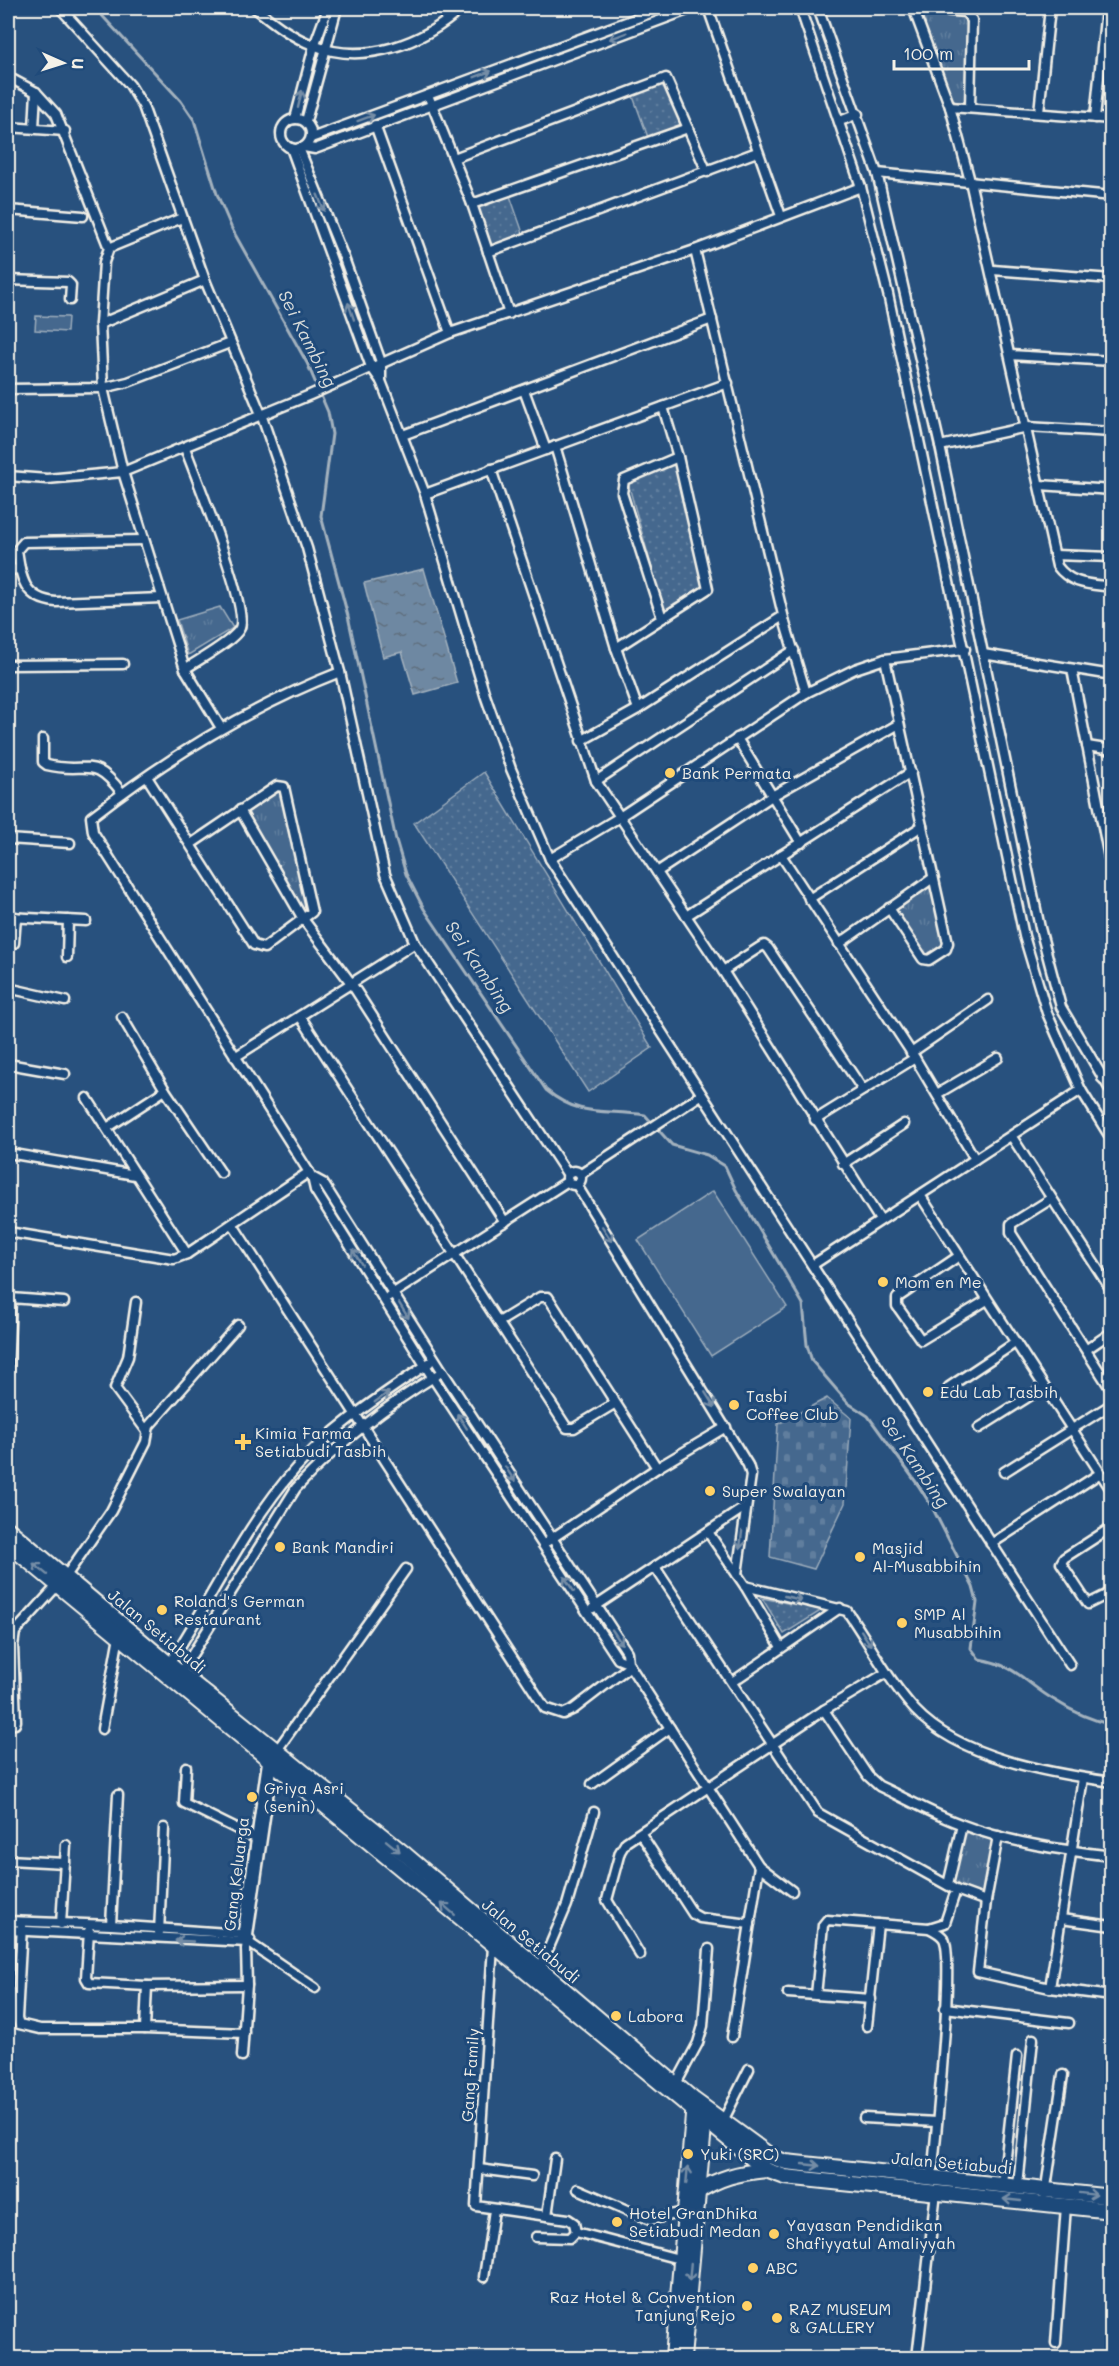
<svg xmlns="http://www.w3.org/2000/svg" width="1119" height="2366" font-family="Mali,sans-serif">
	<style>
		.grass { fill: url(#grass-dots); stroke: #9cacbb; stroke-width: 1.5 }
		.cemetery { fill: url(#cemetery-stones); stroke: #9cacbb; stroke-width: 1.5 }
		.park { fill: url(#park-tufts); stroke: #9cacbb; stroke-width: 1.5 }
		.pitch { fill: #45688e; stroke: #9cacbb; stroke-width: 1.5 }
		.water { fill: url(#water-ripples); stroke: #a4b2be; stroke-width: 1.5 }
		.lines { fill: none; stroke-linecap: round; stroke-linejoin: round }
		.stream { stroke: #a4b2be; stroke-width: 3 }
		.minor-casing { stroke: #f4f1e8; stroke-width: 13 }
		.primary-casing { stroke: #f4f1e8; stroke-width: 18 }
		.minor { stroke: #1f4a7a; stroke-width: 8 }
		.primary { stroke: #1f4a7a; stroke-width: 14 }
		.oneway { stroke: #748da6 }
		.poi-dot { fill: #ffd166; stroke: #1f4a7a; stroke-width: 2 }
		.labels { text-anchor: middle; stroke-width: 6; stroke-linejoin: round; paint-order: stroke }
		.poi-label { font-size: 16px; fill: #f4f1e8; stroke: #1f4a7a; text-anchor: start }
		.street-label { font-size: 16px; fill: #f4f1e8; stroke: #1f4a7a }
		.water-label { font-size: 18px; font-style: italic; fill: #d9dcda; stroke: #1f4a7a }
	</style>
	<defs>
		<pattern id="grass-dots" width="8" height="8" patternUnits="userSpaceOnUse" patternTransform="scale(1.5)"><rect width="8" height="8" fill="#45688e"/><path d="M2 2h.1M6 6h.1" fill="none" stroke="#607e9e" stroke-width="1.8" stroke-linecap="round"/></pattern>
		<pattern id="cemetery-stones" width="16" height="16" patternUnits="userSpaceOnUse" patternTransform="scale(1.5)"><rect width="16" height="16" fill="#45688e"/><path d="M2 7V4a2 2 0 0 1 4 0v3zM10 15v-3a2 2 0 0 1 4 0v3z" fill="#607e9e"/></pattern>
		<pattern id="park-tufts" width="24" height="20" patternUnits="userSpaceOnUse" patternTransform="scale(1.5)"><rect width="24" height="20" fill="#45688e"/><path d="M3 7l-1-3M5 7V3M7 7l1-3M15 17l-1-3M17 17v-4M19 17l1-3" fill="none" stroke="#607e9e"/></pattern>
		<pattern id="water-ripples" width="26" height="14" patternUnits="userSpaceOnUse" patternTransform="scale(1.5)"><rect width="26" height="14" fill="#6e88a2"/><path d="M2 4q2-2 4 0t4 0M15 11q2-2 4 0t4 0" fill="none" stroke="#5f6e7d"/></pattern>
	</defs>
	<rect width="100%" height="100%" fill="#28517e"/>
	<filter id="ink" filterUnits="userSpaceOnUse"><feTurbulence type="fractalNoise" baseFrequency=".0167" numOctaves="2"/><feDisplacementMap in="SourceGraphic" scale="12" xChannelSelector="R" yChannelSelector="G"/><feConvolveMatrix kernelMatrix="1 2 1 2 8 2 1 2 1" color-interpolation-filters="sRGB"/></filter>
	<g filter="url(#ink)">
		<g class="grass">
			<polygon points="665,78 684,129 649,140 631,91"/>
			<polygon points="509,193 524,236 491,248 475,207"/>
			<polygon points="677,460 707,583 664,611 628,483"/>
			<polygon points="484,772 652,1048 588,1092 414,823"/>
			<polygon points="762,1598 822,1610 784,1634"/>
		</g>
		<polygon class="cemetery" points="827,1398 851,1418 845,1503 814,1569 770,1557 778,1424"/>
		<g class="park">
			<polygon points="964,14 971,22 965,102 949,102 921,15"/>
			<polygon points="220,607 233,628 188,655 177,620"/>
			<polygon points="282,787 310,913 303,918 242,811"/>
			<polygon points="933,879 946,944 924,958 890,909"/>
			<polygon points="962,1828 995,1836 984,1895 950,1885"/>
		</g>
		<g class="pitch">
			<polygon points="36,316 68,317 67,332 35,330"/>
			<polygon points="713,1191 787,1307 711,1356 638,1240"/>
		</g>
		<polygon class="water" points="424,569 457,683 415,695 402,652 383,657 364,583"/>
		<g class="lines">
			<path class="stream" d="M95,8l86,93 13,19 23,74 15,35 75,134 21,49 4,22 -11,82 27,100 48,224 10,34 18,35 122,181c34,28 58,19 99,25l27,30 35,10 18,11 11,24 67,114 4,41 5,16 36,42 20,13 50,69 14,22 41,80 4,15 -6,46 8,11c40,7 45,24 77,42 17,11 36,19 56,24"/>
			<g class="minor-casing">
				<g id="minor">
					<polyline points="60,8 130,85 143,106 205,280 261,414 307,548 340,672 385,874 415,943 568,1175"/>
					<path d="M255,8c18,14 36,29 58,37 51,21 111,-2 149,-37"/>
					<polyline points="708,8 781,216"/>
					<polyline points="800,8 861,187 888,294 1024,936 1047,1013 1081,1090 1112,1140"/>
					<polyline points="818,8 877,173 940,446 1040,928 1061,1007 1112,1093"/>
					<path d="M913,8l37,99 20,74 87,385c14,19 33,18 55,21"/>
					<polyline points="917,8 965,12 972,20 970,108"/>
					<polyline points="8,77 36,92 56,114 109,248"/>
					<polyline points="430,100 472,204 509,314"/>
					<polyline points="950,107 1112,119"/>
					<polyline points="1039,112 1050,8"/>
					<polyline points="1095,118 1106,8"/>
					<polyline points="295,119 314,46 328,8"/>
					<circle cx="296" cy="134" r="15"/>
					<polyline points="306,121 337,8"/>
					<polyline points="840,121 858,114"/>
					<polyline points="375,125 450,333"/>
					<polyline points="8,127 65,131"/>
					<polyline points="34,128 36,92"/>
					<polyline points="311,138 664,8"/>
					<polyline points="304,147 315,149 693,8"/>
					<polyline points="291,148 371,367 381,381 425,494 485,695 511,769 550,859 1070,1665"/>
					<polyline points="299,148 344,258 381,362 381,381"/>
					<polyline points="454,158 666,78 707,172"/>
					<polyline points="877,173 1112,196"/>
					<polyline points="472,204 688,128"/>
					<polyline points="8,210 83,216"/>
					<polyline points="182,218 109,248 104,262 100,324 103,388 123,472 185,669 221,728"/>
					<polyline points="695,250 785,623 806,693"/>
					<polyline points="488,252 757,152"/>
					<polyline points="993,270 1112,279"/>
					<polyline points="8,280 68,282 71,285 70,300"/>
					<polyline points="100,324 205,280"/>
					<polyline points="1010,355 1112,361"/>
					<polyline points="8,389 103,388 128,382 230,343"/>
					<polyline points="524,390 546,450"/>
					<polyline points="403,435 712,319"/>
					<polyline points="555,446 616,648 638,709"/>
					<polyline points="940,446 1027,427 1112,432"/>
					<polyline points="491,469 596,781 723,971 880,1220"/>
					<polyline points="8,476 47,479 123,472 310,395 450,333 695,250 861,187"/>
					<polyline points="1040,485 1112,490"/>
					<polyline points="425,494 728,383"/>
					<path d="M144,540l-120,2 -7,8c4,29 7,49 39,52l106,-4"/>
					<polyline points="1054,555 1112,557"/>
					<polyline points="8,570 20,569"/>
					<polyline points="662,618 622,493 624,480 678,457"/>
					<polyline points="616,648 708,589 678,457 663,407"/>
					<polyline points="983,654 1112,675"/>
					<polyline points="885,659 948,943 946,949 929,960 923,959 889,908"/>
					<polyline points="8,665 123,664"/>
					<path d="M185,669c13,-9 49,-28 55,-41 9,-20 -45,-154 -55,-180"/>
					<polyline points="1072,669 1112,873"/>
					<path d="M340,672c-90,35 -173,86 -249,145l2,15 219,345 3,13 118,188 185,281 10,4"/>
					<polyline points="737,738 801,843"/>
					<path d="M43,739v23l4,3c40,10 45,-12 75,28"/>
					<polyline points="581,741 638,709 783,616"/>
					<polyline points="1087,746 1112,750"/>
					<polyline points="147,777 254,945 264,948 312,912 284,787 277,786 191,844"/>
					<polyline points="596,781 794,650"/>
					<polyline points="240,810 303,919 351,983 505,1222"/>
					<polyline points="8,839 70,843"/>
					<polyline points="781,855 915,1058 975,1159"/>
					<polyline points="550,859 618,818 806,693 855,669 885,659 965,649"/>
					<polyline points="657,872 772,796 899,724"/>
					<polyline points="809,899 922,826"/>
					<polyline points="686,916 911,772"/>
					<polyline points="8,917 86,921"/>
					<polyline points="14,943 16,917"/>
					<polyline points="839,944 933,878"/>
					<polyline points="67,957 68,920"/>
					<polyline points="723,971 760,947 764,945 768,948 863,1090"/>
					<polyline points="8,988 65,1001"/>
					<polyline points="300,1016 567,1428 574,1428 614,1404"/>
					<polyline points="122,1017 165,1090"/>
					<polyline points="911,1053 988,1000"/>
					<polyline points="235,1057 415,943"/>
					<polyline points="8,1064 65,1074"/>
					<polyline points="1102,1078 1112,1072"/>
					<polyline points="937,1094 998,1058"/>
					<polyline points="87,1098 187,1254"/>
					<polyline points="815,1120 915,1058"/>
					<polyline points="107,1128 165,1090 221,1173"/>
					<polyline points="1012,1137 1112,1291"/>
					<polyline points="8,1153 135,1175"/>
					<polyline points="843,1164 904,1124"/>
					<circle cx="574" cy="1178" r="7"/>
					<polyline points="581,1174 701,1095"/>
					<polyline points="312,1177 323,1183 443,1372 627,1652 628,1663 759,1866 732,2037"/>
					<polyline points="576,1184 748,1465 751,1475 737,1574"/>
					<polyline points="920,1195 1112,1491"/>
					<polyline points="1051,1199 1011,1224 1011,1233 1112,1391"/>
					<polyline points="233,1225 545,1708 563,1714 574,1709 630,1666"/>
					<polyline points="8,1232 174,1259 187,1254 309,1172"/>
					<polyline points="959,1256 897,1298 897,1306 921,1340 987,1300"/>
					<polyline points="814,1264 1081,1090"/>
					<polyline points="389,1296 568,1181"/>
					<polyline points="136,1302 128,1357 115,1388 146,1430"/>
					<polyline points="499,1322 540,1297 548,1297 657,1468"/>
					<polyline points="1087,1349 1112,1332"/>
					<polyline points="8,1373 11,1298 64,1302"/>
					<polyline points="949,1387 1015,1343"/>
					<polyline points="979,1428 1044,1387"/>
					<polyline points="1004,1472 1112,1404"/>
					<polyline points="1112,1527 1064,1558 1061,1563 1088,1604 1112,1592"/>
					<polyline points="708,1532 745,1586 781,1647"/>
					<polyline points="548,1541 657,1468 726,1427"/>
					<polyline points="991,1544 1099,1474"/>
					<polyline points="655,1567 818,1813 956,1890 986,1901"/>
					<path d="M745,1586l102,25c23,33 41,69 68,99 45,48 134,63 197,72"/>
					<polyline points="593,1608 745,1507"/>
					<path d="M167,1667c43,-65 78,-142 129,-199 37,-42 88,-74 133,-105"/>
					<path d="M178,1677l118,-189c42,-44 89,-82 141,-113"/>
					<polyline points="732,1682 840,1608"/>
					<path d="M824,1710l44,66 11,10c28,13 55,29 84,39 47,18 99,25 149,31"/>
					<polyline points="8,1725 15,1724 16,1721 13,1646 15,1632 66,1576 111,1511 146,1442 149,1426 238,1325"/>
					<polyline points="102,1729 119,1636"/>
					<polyline points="186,1767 184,1803 259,1840"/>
					<polyline points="592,1784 670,1728"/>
					<polyline points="641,1834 693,1914 700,1918 750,1924"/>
					<polyline points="998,1836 986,1901 978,1972 1050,1988 1112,1996"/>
					<polyline points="8,1860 65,1863"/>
					<polyline points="759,1866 792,1891"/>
					<polyline points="948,1885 962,1825"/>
					<polyline points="1061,1919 1112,1926"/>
					<polyline points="8,1921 111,1925 242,1934 250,1939"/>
					<polyline points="61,1924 66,1845"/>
					<polyline points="111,1925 118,1795"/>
					<polyline points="22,1926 17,2018 19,2024 40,2029 145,2029"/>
					<polyline points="929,1928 945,1923 954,1896"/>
					<polyline points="8,1930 248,1942 315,1988"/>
					<polyline points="89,1931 86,1978 89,1983 147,1986 247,1985"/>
					<polyline points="159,1932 164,1828"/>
					<polyline points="242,1938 268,1755"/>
					<polyline points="493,1946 476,2206 568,2219 574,2223 576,2232"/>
					<polyline points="640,1955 607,1900 620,1852 626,1842 824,1710 886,1673"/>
					<polyline points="539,1971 567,1905 594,1812"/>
					<polyline points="147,1986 145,2029 244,2033"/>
					<polyline points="1050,1988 1083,1778"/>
					<path d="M788,1993l28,2 7,-70 4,-5 102,8c6,3 12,6 15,11 11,22 -9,202 -12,239"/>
					<polyline points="816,1995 871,1999"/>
					<polyline points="945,2008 1069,2023"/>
					<polyline points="867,2026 878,1924"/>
					<polyline points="1112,2033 1112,2051"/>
					<polyline points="242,2056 247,1985 246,1949 273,1762 280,1746 406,1569"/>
					<polyline points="676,2084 698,2043 703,2026 709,1949"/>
					<polyline points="864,2118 936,2122"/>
					<polyline points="721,2125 749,2069"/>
					<polyline points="479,2169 532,2176"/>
					<polyline points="1003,2184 1017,2056"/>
					<polyline points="1018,2185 1033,2039"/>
					<polyline points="578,2189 650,2220 683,2212"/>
					<polyline points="1045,2194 1063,2075"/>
					<polyline points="547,2216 555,2159"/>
					<polyline points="536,2237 570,2238 576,2232 679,2259"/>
					<polyline points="484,2277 494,2210"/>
					<polyline points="1056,2343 1066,2206"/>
					<polyline points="917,2358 936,2192"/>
				</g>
			</g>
			<g class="primary-casing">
				<g id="primary">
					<polyline points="8,1529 169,1664 406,1855 694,2100 772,2157 786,2162 1112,2197"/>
					<polyline points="8,1544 766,2170 785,2177 1112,2211"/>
					<path d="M696,2193c23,-16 43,-20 70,-23"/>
					<polyline points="673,2358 694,2103"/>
					<polyline points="683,2358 705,2116"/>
				</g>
			</g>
			<use href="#minor" class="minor"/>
			<use href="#primary" class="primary"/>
		</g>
		<defs><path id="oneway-shaft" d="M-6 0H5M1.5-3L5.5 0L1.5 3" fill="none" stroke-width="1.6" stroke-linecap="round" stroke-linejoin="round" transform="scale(1.5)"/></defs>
		<g class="oneway">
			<use href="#oneway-shaft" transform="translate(618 36) rotate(159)"/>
			<use href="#oneway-shaft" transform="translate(483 74) rotate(-21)"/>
			<use href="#oneway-shaft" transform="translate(300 99) rotate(-77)"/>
			<use href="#oneway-shaft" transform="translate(366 118) rotate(-20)"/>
			<use href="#oneway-shaft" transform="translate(321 203) rotate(68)"/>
			<use href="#oneway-shaft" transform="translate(351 311) rotate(-109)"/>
			<use href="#oneway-shaft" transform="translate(607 1234) rotate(58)"/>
			<use href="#oneway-shaft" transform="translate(357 1257) rotate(-122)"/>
			<use href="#oneway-shaft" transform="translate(404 1311) rotate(58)"/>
			<use href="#oneway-shaft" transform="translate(382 1397) rotate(-36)"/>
			<use href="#oneway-shaft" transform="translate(710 1400) rotate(58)"/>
			<use href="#oneway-shaft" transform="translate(462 1421) rotate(-123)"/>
			<use href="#oneway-shaft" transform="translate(510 1474) rotate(57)"/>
			<use href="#oneway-shaft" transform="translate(741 1540) rotate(97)"/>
			<use href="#oneway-shaft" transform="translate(40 1569) rotate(-141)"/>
			<use href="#oneway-shaft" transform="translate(569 1584) rotate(-124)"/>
			<use href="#oneway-shaft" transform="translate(793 1598) rotate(13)"/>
			<use href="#oneway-shaft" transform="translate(617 1637) rotate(56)"/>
			<use href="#oneway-shaft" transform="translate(866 1638) rotate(57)"/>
			<use href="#oneway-shaft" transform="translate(393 1846) rotate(39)"/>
			<use href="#oneway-shaft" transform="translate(448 1909) rotate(-139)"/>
			<use href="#oneway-shaft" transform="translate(184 1941) rotate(-177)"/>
			<use href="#oneway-shaft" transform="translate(811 2165) rotate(6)"/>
			<use href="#oneway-shaft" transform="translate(687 2175) rotate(-85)"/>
			<use href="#oneway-shaft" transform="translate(1088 2194) rotate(7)"/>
			<use href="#oneway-shaft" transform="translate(1012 2200) rotate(-174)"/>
			<use href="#oneway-shaft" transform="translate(690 2272) rotate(95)"/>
		</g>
	</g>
	<g class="poi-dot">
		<circle cx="670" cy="773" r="6"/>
		<circle cx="883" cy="1282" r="6"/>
		<circle cx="928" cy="1392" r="6"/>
		<circle cx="734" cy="1405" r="6"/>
		<path d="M240 1433h6v6h6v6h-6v6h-6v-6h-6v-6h6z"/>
		<circle cx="710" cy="1491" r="6"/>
		<circle cx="280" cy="1547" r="6"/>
		<circle cx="860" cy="1557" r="6"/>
		<circle cx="162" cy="1610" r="6"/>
		<circle cx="902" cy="1623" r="6"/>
		<circle cx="252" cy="1797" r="6"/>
		<circle cx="616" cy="2016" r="6"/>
		<circle cx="688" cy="2154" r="6"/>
		<circle cx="617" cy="2222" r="6"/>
		<circle cx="774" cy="2234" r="6"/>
		<circle cx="753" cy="2268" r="6"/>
		<circle cx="747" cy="2306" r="6"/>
		<circle cx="777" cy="2318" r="6"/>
	</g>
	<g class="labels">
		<g class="poi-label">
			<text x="682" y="779">Bank Permata</text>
			<text x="895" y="1288">Mom en Me</text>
			<text x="940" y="1398">Edu Lab Tasbih</text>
			<text x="746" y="1402">Tasbi<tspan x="746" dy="18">Coffee Club</tspan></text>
			<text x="255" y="1439">Kimia Farma<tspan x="255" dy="18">Setiabudi Tasbih</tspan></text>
			<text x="722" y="1497">Super Swalayan</text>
			<text x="292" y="1553">Bank Mandiri</text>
			<text x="872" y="1554">Masjid<tspan x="872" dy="18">Al-Musabbihin</tspan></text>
			<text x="174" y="1607">Roland's German<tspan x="174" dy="18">Restaurant</tspan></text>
			<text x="914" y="1620">SMP Al<tspan x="914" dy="18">Musabbihin</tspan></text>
			<text x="264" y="1794">Griya Asri<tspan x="264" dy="18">(senin)</tspan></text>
			<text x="628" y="2022">Labora</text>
			<text x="700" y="2160">Yuki (SRC)</text>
			<text x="629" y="2219">Hotel GranDhika<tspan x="629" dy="18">Setiabudi Medan</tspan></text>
			<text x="786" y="2231">Yayasan Pendidikan<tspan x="786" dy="18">Shafiyyatul Amaliyyah</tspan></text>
			<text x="765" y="2274">ABC</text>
			<text x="735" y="2303" text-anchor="end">Raz Hotel &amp; Convention<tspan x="735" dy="18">Tanjung Rejo</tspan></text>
			<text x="789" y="2315">RAZ MUSEUM<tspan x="789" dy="18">&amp; GALLERY</tspan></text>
		</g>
		<g class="street-label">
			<text transform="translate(157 1631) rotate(40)" y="6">Jalan Setiabudi</text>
			<text transform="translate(236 1874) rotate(-83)" y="6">Gang Keluarga</text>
			<text transform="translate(531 1941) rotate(40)" y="6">Jalan Setiabudi</text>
			<text transform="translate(470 2075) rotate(-86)" y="6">Gang Family</text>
			<text transform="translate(952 2163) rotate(5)" y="6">Jalan Setiabudi</text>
		</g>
		<g class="water-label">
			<text transform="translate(307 339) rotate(63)" y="6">Sei Kambing</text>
			<text transform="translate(479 967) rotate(56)" y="6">Sei Kambing</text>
			<text transform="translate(915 1462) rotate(56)" y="6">Sei Kambing</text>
		</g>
	</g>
	<rect width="1119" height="2366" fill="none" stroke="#1f4a7a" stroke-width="30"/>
	<rect x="15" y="15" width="1089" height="2336" fill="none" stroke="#f4f1e8" stroke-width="2" filter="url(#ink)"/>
	<g transform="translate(63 63) rotate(93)" stroke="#1f4a7a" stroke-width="4.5" paint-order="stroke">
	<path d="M0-4.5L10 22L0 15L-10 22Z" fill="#f4f1e8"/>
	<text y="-9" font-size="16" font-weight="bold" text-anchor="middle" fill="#f4f1e8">U</text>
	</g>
	<path d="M894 60v9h135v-9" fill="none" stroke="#f4f1e8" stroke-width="3"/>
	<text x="903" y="60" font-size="18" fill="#f4f1e8" stroke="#1f4a7a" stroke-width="4.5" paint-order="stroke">100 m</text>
</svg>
